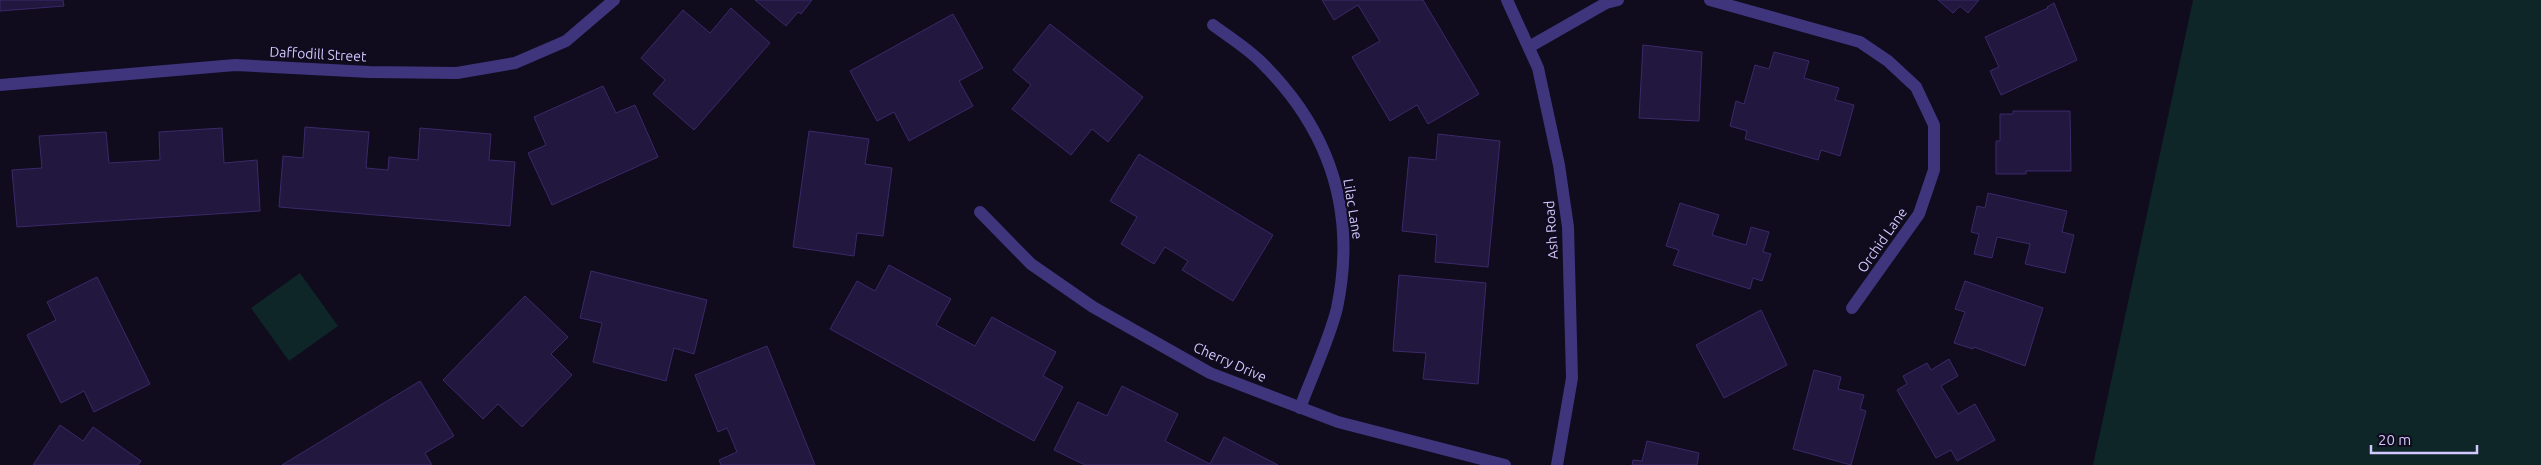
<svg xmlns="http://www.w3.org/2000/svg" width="2541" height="465" font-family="Ubuntu,sans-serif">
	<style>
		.green { fill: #0e2627 }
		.building { fill: #22173e; stroke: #3b296a }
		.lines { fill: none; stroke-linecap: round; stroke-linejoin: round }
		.street { stroke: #3e357d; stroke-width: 12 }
		.labels { text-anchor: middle; stroke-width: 4.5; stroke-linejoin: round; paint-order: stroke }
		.street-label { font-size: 14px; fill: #d2c7ff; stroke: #100b1d }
	</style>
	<rect width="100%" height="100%" fill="#100b1d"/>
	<g class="green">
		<polygon points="2193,0 2541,0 2541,465 2093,465"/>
		<polygon points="300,273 338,326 289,361 251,308"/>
	</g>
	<g class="building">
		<polygon points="0,0 63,0 64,6 0,11"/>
		<polygon points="755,0 812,0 801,14 798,12 786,26"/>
		<polygon points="1322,0 1423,0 1479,94 1428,124 1417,105 1390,121 1352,57 1380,41 1358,5 1334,20"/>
		<polygon points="1938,0 1979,0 1968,13 1960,6 1953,13"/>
		<polygon points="2054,3 2077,60 2001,95 1990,71 1999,67 1985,37 2048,8 2047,7"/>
		<polygon points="731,8 770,43 694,130 653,94 665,80 641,58 683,10 710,33"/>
		<polygon points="953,14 983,68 959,81 973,106 909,141 894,112 877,121 850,71"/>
		<polygon points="1050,24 1143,97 1108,142 1092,129 1071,155 1012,109 1031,85 1013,70"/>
		<polygon points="1643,45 1702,52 1699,121 1639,118"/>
		<polygon points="1774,52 1809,61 1804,78 1839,88 1835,100 1854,105 1840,156 1821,150 1818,160 1745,139 1747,131 1730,126 1736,101 1744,104 1755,65 1769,69"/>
		<polygon points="603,86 616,113 635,105 658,157 552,205 528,153 546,145 534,117"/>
		<polygon points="2013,111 2070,111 2071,171 2026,171 2026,174 1996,174 1996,141 2000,141 2000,114 2013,114"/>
		<polygon points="305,127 369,132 366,168 388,170 389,157 418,160 420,128 491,134 489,160 515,162 510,226 279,207 283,156 303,158"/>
		<polygon points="222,128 224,163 257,160 260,211 17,227 12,170 42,168 39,136 106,132 109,163 160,160 159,132"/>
		<polygon points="809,131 869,139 865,164 892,168 883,236 857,233 854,256 793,247"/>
		<polygon points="1438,134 1500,141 1488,267 1435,262 1437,235 1402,231 1409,157 1436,160"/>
		<polygon points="1139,154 1273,235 1233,301 1182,270 1188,261 1165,247 1154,264 1121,244 1137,217 1110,201"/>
		<polygon points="1988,193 2067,211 2062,232 2074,235 2065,273 2025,264 2030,244 1997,237 1992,258 1974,254 1979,234 1971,232 1977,206 1985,208"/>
		<polygon points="1680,203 1719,215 1712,235 1746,245 1751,227 1769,232 1763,252 1771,254 1762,281 1753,278 1750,289 1673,265 1679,250 1666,246"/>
		<polygon points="889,265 951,299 936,325 975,346 992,317 1056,352 1043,376 1063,387 1034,441 830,329 857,281 875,291"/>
		<polygon points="591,271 707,300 694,354 674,348 666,381 593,362 602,323 580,318"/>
		<polygon points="1399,275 1486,283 1478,384 1423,379 1426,353 1393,351"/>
		<polygon points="97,277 150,384 94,412 84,391 61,403 27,335 56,320 47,302"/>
		<polygon points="1965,281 2043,308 2025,366 1974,347 1973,349 1954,343 1965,312 1955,309"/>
		<polygon points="525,296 568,337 551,354 572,375 522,427 498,404 483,419 443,380"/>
		<polygon points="1761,310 1787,365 1724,398 1696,345"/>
		<polygon points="767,346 815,465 721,465 719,460 737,452 727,428 718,432 695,375"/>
		<polygon points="1949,359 1958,376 1941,386 1958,414 1975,404 1995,440 1957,461 1951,450 1936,458 1897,390 1907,384 1903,376 1927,363 1931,370"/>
		<polygon points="1814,370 1841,377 1838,389 1864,395 1860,409 1866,411 1851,465 1793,449"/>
		<polygon points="420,381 454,436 425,453 432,465 282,465"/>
		<polygon points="1122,386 1178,414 1165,441 1210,464 1224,437 1278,465 1085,465 1054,450 1078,402 1107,416"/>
		<polygon points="60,425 83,441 93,427 141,461 138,465 33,465"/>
		<polygon points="1647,441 1699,453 1697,465 1632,465 1633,460 1642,461"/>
	</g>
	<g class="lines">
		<g class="street">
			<polyline points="1507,0 1538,68 1559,165 1568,227 1572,378 1557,465"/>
			<polyline points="1710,0 1860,42 1888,61 1916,87 1934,125 1934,170 1919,214 1852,308"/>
			<path d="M1213,25c16,12 34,23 48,37 69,68 96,150 76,246 -7,30 -26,70 -37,100"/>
			<polyline points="1529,47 1606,3 1618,0"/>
			<polyline points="0,85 235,65 369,72 457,73 515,63 566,41 614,0"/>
			<polyline points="980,212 1031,264 1093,307 1210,373 1338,422 1505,465"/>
		</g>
	</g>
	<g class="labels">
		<g class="street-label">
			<text transform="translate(318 54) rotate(3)" y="5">Daffodill Street</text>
			<text transform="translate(1353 209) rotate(81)" y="5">Lilac Lane</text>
			<text transform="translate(1551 230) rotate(-94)" y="5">Ash Road</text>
			<text transform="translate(1882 240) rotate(-55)" y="5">Orchid Lane</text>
			<text transform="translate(1230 362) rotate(24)" y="5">Cherry Drive</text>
		</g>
	</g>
	<path d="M2371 445v8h106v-8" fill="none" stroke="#d2c7ff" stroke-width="2.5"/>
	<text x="2378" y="445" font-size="15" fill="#d2c7ff" stroke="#100b1d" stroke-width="4" paint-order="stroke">20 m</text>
</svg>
